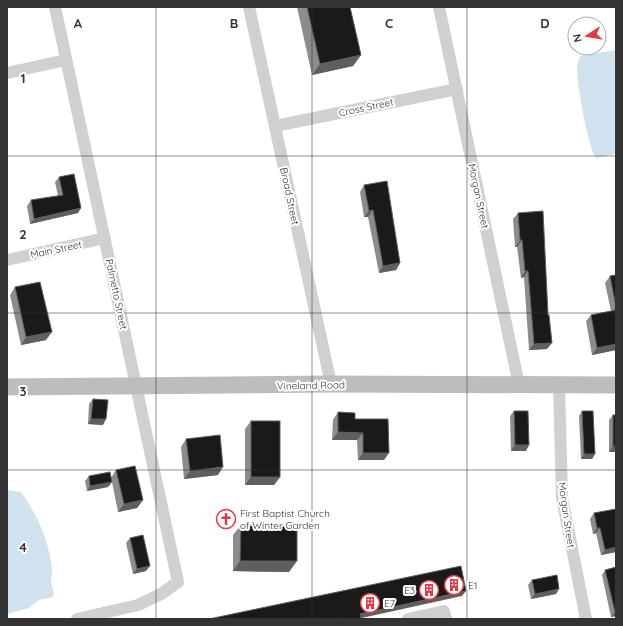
<svg xmlns="http://www.w3.org/2000/svg" width="623" height="626" font-family="Quicksand,sans-serif">
	<style>
		.water { fill: #cfe2ee }
		.lines { fill: none; stroke-linecap: round; stroke-linejoin: round }
		.street { stroke: #d0d0d0; stroke-width: 12 }
		.secondary { stroke: #bdbdbd; stroke-width: 17 }
		.wall { fill: #8c8c8c }
		.shaded-wall { fill: #5f5f5f }
		.building { fill: #1a1a1a; stroke: #5f5f5f }
		.grid { fill: none; stroke: #333; stroke-width: 1; stroke-opacity: 0.55 }
		.labels { text-anchor: middle; stroke-width: 4; stroke-linejoin: round; paint-order: stroke }
		.street-label { font-size: 10px; fill: #333; stroke: #fff }
		.poi-label { font-size: 10px; fill: #333; stroke: #fff; text-anchor: start }
		.grid-label { font-size: 13px; text-anchor: middle; font-weight: bold; fill: #333; stroke: #fff; stroke-width: 4; stroke-linejoin: round; paint-order: stroke }
	</style>
	<rect width="100%" height="100%" fill="#fff"/>
	<g class="water">
		<path d="M616,50v104l-20,4c-8,-10 -20,-78 -19,-93 1,-3 2,-6 3,-9z"/>
		<path d="M7,490l14,2c16,22 29,51 31,78 0,4 -1,8 -1,12 1,6 4,9 2,15l-14,3 -10,8 -22,6z"/>
	</g>
	<g class="lines">
		<g class="street">
			<polyline points="55,7 178,582 161,594 138,605 77,619"/>
			<polyline points="249,7 331,384"/>
			<polyline points="439,7 519,385"/>
			<polyline points="7,73 66,60"/>
			<polyline points="275,126 457,89"/>
			<polyline points="7,260 105,238"/>
			<polyline points="559,385 562,498 586,619"/>
			<polyline points="408,619 444,611 446,619"/>
		</g>
		<polyline class="secondary" points="7,387 331,384 616,385"/>
	</g>
	<g class="wall">
		<polygon points="297,7 350,7 361,55 353,66 312,75"/>
		<polygon points="59,177 81,208 78,213 30,224 27,206 31,200 58,196 55,182"/>
		<polygon points="364,185 400,263 396,270 379,273 368,217 364,217 360,192"/>
		<polygon points="518,213 547,349 529,350 524,277 521,278 517,247 515,247 513,219"/>
		<polygon points="616,275 616,350 592,355 586,321 591,315 611,311 605,283 610,276"/>
		<polygon points="15,287 46,340 21,345 10,295"/>
		<polygon points="93,399 103,425 88,424 89,404"/>
		<polygon points="514,411 526,451 511,451 510,416"/>
		<polygon points="582,411 595,454 592,459 581,459 579,416"/>
		<polygon points="338,412 355,419 384,460 358,460 357,440 332,440 333,420"/>
		<polygon points="613,415 616,452 609,452 609,420"/>
		<polygon points="251,421 280,477 274,485 245,485 245,429"/>
		<polygon points="186,439 218,475 184,479 181,447"/>
		<polygon points="116,470 143,500 137,508 118,512 112,482 108,487 87,491 85,481 89,476 111,478"/>
		<polygon points="616,509 616,552 601,555 596,533 593,534 590,519 594,513"/>
		<polygon points="241,525 289,572 233,571 233,535"/>
		<polygon points="130,538 146,571 133,574 126,543"/>
		<polygon points="605,570 616,616 611,617 602,575"/>
		<polygon points="532,580 556,594 531,599 528,585"/>
	</g>
	<g class="shaded-wall">
		<polygon points="361,55 353,66 312,75 320,64"/>
		<polygon points="81,208 78,213 30,224 34,219"/>
		<polygon points="373,210 368,217 364,217 369,211"/>
		<polygon points="520,240 522,240 517,247 515,247"/>
		<polygon points="400,263 396,270 379,273 383,266"/>
		<polygon points="525,271 528,271 524,277 521,278"/>
		<polygon points="52,332 46,340 21,345 26,337"/>
		<polygon points="552,343 547,349 529,350 534,344"/>
		<polygon points="616,344 616,350 592,355 597,348"/>
		<polygon points="91,419 106,419 103,425 88,424"/>
		<polygon points="338,432 363,433 357,440 332,440"/>
		<polygon points="515,445 529,445 526,451 511,451"/>
		<polygon points="613,446 616,446 616,452 609,452"/>
		<polygon points="363,453 389,453 384,460 358,460"/>
		<polygon points="584,454 595,454 592,459 581,459"/>
		<polygon points="223,467 218,475 184,479 190,471"/>
		<polygon points="251,477 280,477 274,485 245,485"/>
		<polygon points="112,482 108,487 87,491 90,486"/>
		<polygon points="143,500 137,508 118,512 124,504"/>
		<polygon points="597,528 600,528 596,533 593,534"/>
		<polygon points="616,547 616,552 601,555 605,550"/>
		<polygon points="240,561 297,561 289,572 233,571"/>
		<polygon points="150,566 146,571 133,574 137,569"/>
		<polygon points="559,589 556,594 531,599 535,594"/>
		<polygon points="466,591 462,596 357,619 360,614"/>
		<polygon points="616,611 616,616 611,617 615,612"/>
	</g>
	<g class="building">
		<polygon points="307,7 350,7 361,55 320,64"/>
		<polygon points="74,174 81,208 34,219 31,200 63,195 59,177"/>
		<polygon points="387,181 400,263 383,266 373,210 369,211 364,185"/>
		<polygon points="543,211 548,315 549,315 552,343 534,344 528,271 525,271 522,240 520,240 518,213"/>
		<polygon points="616,275 616,307 610,276"/>
		<polygon points="40,282 52,332 26,337 15,287"/>
		<polygon points="616,310 616,344 597,348 591,315"/>
		<polygon points="93,399 108,400 106,419 91,419"/>
		<polygon points="514,411 528,411 529,445 515,445"/>
		<polygon points="582,411 593,411 595,454 584,454"/>
		<polygon points="338,412 355,413 355,419 388,419 389,453 363,453 363,433 338,432"/>
		<rect x="613" y="415" width="3" height="31"/>
		<rect x="251" y="421" width="29" height="56"/>
		<polygon points="220,435 223,467 190,471 186,439"/>
		<polygon points="135,466 143,500 124,504 116,470"/>
		<polygon points="110,472 112,482 90,486 89,476"/>
		<polygon points="616,509 616,547 605,550 600,528 597,528 594,513"/>
		<polygon points="241,525 297,526 297,561 240,561"/>
		<polygon points="143,535 150,566 137,569 130,538"/>
		<polygon points="461,566 466,591 360,614 361,619 338,619 338,618 335,619 209,619"/>
		<polygon points="616,567 616,611 615,612 605,570"/>
		<polygon points="557,575 559,589 535,594 532,580"/>
	</g>
	<path class="grid" d="M156,7v612M312,7v612M467,7v612M7,156h609M7,313h609M7,470h609"/>
	<defs>
		<g id="church-ring" transform="scale(1)"><circle r="9.5" fill="#fff" stroke="#e63946" stroke-width="1.5"/><path d="M-1.2-6h2.4v3.5h3.3v2.4h-3.3V6h-2.4V-.1h-3.3v-2.4h3.3Z" fill="#e63946"/></g>
		<g id="building-ring" transform="scale(1)"><circle r="9.5" fill="#fff" stroke="#e63946" stroke-width="1.5"/><path d="M-4-6H4V6H1V3H-1V6H-4ZM-2.5-4.3h1.7v1.8h-1.7ZM.8-4.3h1.7v1.8H.8ZM-2.5-1h1.7V.8h-1.7ZM.8-1h1.7V.8H.8Z" fill="#e63946"/></g>
	</defs>
	<g fill-rule="evenodd">
		<use href="#church-ring" x="226" y="519"/>
		<use href="#building-ring" x="454" y="585"/>
		<use href="#building-ring" x="429" y="590"/>
		<use href="#building-ring" x="370" y="603"/>
	</g>
	<g class="labels">
		<g class="street-label">
			<text transform="translate(366 107) rotate(-12)" y="4">Cross Street</text>
			<text transform="translate(290 196) rotate(78)" y="4">Broad Street</text>
			<text transform="translate(479 196) rotate(78)" y="4">Morgan Street</text>
			<text transform="translate(56 249) rotate(-12)" y="4">Main Street</text>
			<text transform="translate(117 294) rotate(78)" y="4">Palmetto Street</text>
			<text transform="translate(311 385) rotate(-1)" y="4">Vineland Road</text>
			<text transform="translate(567 515) rotate(82)" y="4">Morgan Street</text>
		</g>
		<g class="poi-label">
			<text x="240" y="517">First Baptist Church<tspan x="240" dy="12">of Winter Garden</tspan></text>
			<text x="468" y="589">E1</text>
			<text x="415" y="594" text-anchor="end">E3</text>
			<text x="384" y="607">E7</text>
		</g>
	</g>
	<g class="grid-label">
		<text x="78" y="28">A</text>
		<text x="234" y="28">B</text>
		<text x="389" y="28">C</text>
		<text x="545" y="28">D</text>
		<text x="23" y="83">1</text>
		<text x="23" y="239">2</text>
		<text x="23" y="396">3</text>
		<text x="23" y="552">4</text>
	</g>
	<rect width="623" height="626" fill="none" stroke="#333333" stroke-width="16"/>
	<g transform="translate(587 36) rotate(258)"><circle r="19" fill="#ffffff" stroke="#adadad"/>
	<path d="M0-3L7 15L0 10L-7 15Z" fill="#e63946"/>
	<text y="-6" font-size="11" font-weight="bold" text-anchor="middle" fill="#333333">N</text>
	</g>
</svg>
